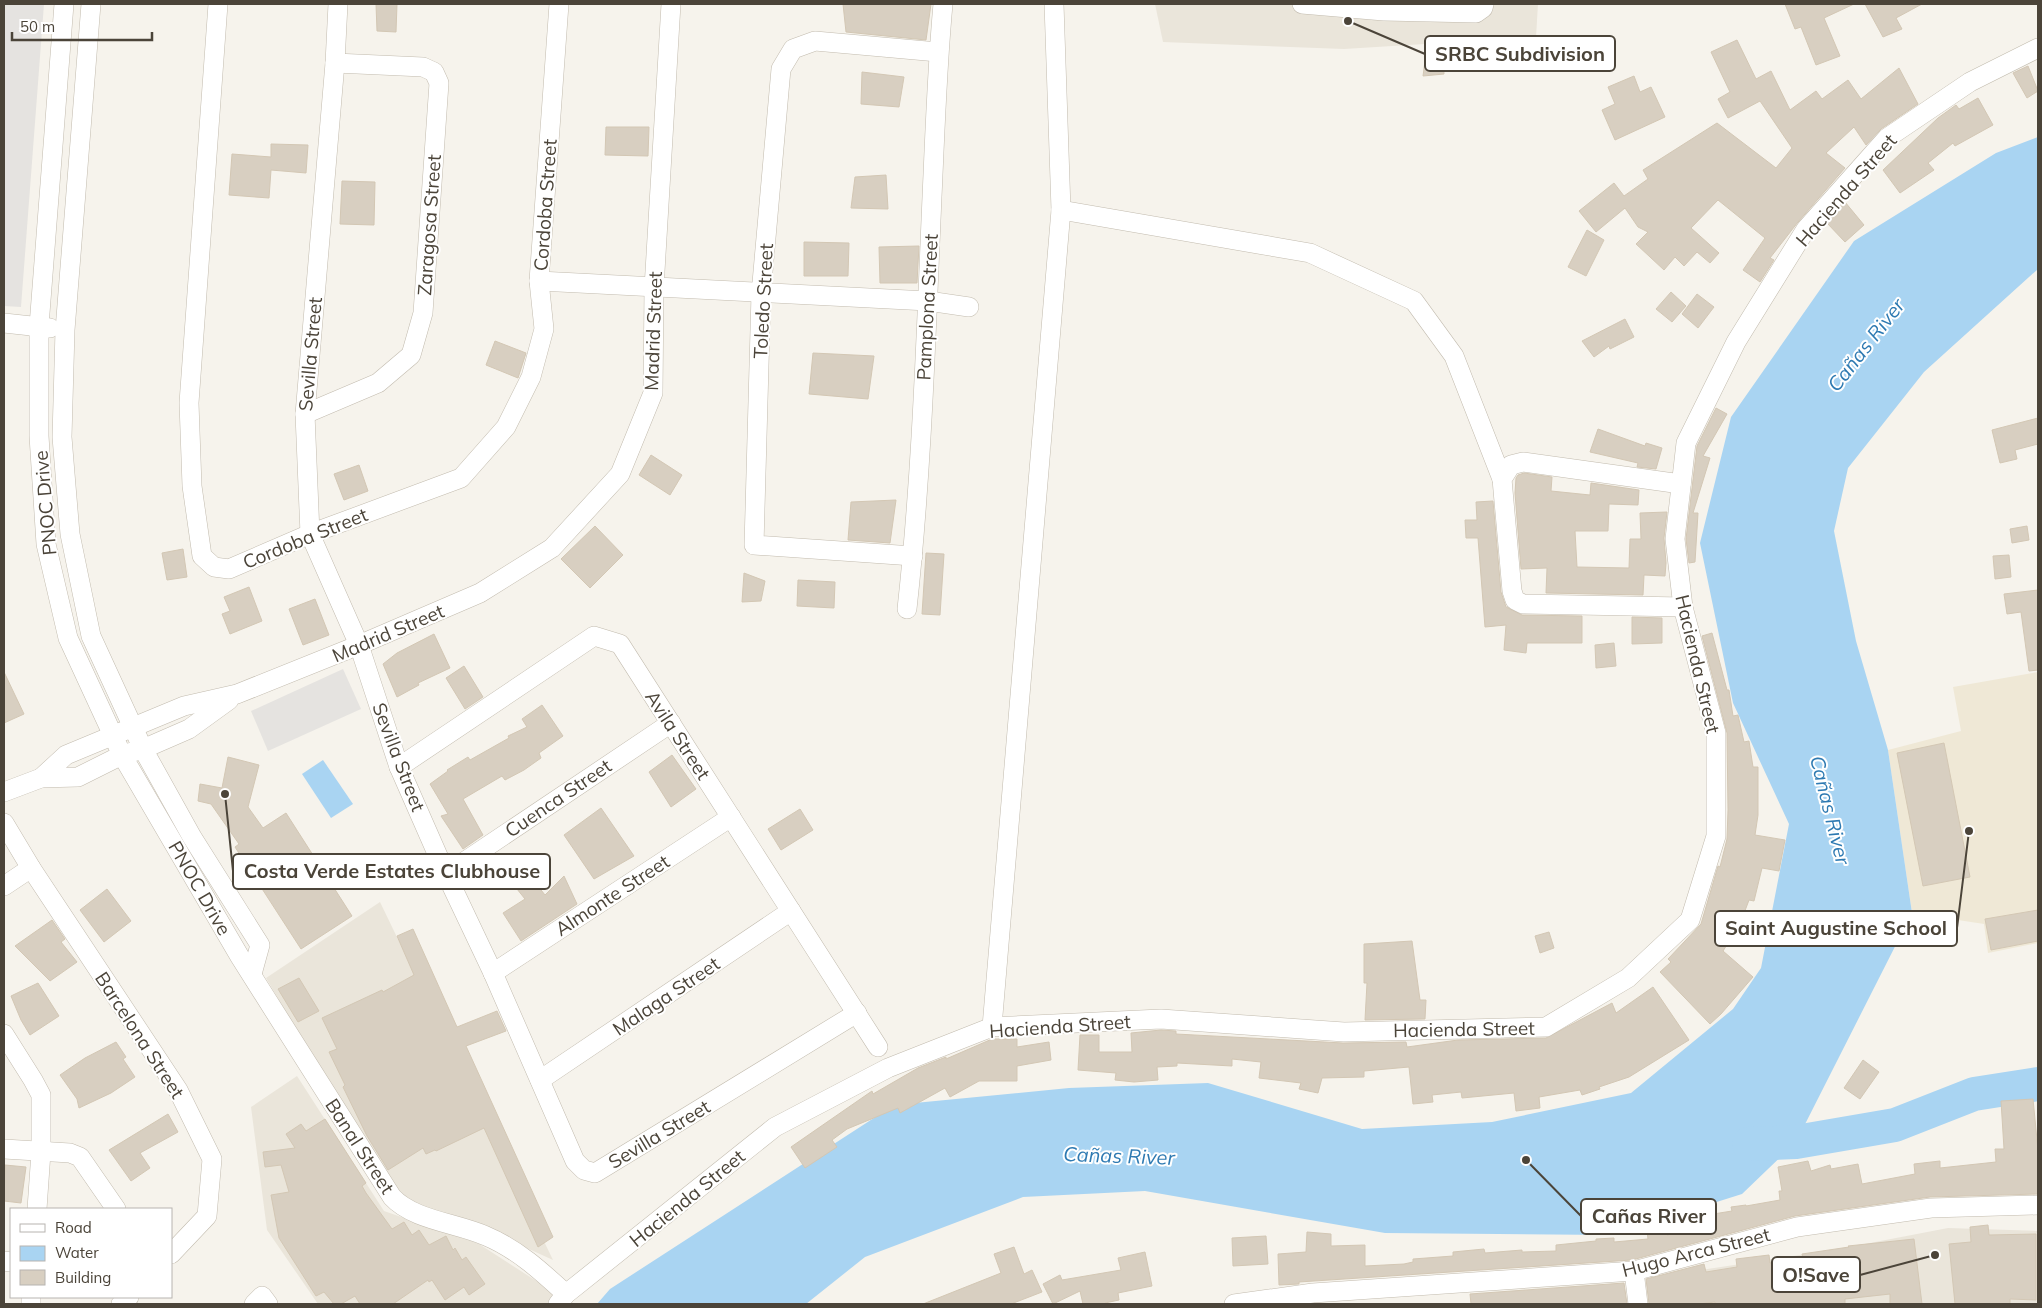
<svg xmlns="http://www.w3.org/2000/svg" width="2042" height="1308" font-family="Mulish,sans-serif">
	<style>
		.residential { fill: #eae5da }
		.education { fill: #efe8d6 }
		.parking { fill: #e5e3e0 }
		.water { fill: #a9d4f2 }
		.lines { fill: none; stroke-linecap: round; stroke-linejoin: round }
		.river { stroke: #a9d4f2; stroke-width: 34 }
		.building { fill: #d8cfc1; stroke: #d3c7b4 }
		.minor-casing { stroke: #c2bbae; stroke-width: 20 }
		.minor { stroke: #fff; stroke-width: 19 }
		.labels { text-anchor: middle; stroke-width: 4; stroke-linejoin: round; paint-order: stroke }
		.street-label { font-size: 19px; fill: #4b4439; stroke: #fff }
		.water-label { font-size: 20px; font-style: italic; fill: #2e7ab2; stroke: #fff }
		.leader { fill: none; stroke: #4b4439; stroke-width: 2 }
		.callout-dot { fill: #4b4439; stroke: #fff; stroke-width: 2 }
		.callout { fill: #fff; stroke: #4b4439; stroke-width: 2 }
		.callout-label { font-size: 20px; text-anchor: middle; font-weight: bold; fill: #4b4439 }
	</style>
	<rect width="100%" height="100%" fill="#f6f3ec"/>
	<g class="residential">
		<polygon points="1155,4 1538,4 1536,37 1344,49 1163,42"/>
		<polygon points="380,902 553,1260 494,1233 397,1199 266,978"/>
		<polygon points="297,1076 384,1211 479,1244 558,1295 551,1304 318,1304 267,1230 251,1107"/>
		<polygon points="1948,1228 2038,1231 2038,1304 1660,1304 1655,1277 1839,1249"/>
	</g>
	<polygon class="education" points="2038,672 2038,943 1988,953 1984,924 1912,913 1888,750 1961,731 1953,687"/>
	<g class="parking">
		<polygon points="4,4 44,4 21,307 4,306"/>
		<polygon points="343,669 361,709 268,751 251,711"/>
	</g>
	<g class="water">
		<polygon points="2038,137 2038,269 1924,372 1848,468 1834,531 1856,641 1888,750 1912,913 1796,1142 1742,1194 1612,1235 1385,1233 1145,1191 1023,1197 865,1257 806,1304 597,1304 610,1289 894,1105 1069,1088 1208,1083 1362,1129 1492,1122 1631,1093 1733,1009 1761,968 1789,824 1733,703 1700,543 1731,417 1854,241 1996,153"/>
		<polygon points="323,760 353,804 331,818 302,774"/>
	</g>
	<g class="lines">
		<polyline class="river" points="1749,1144 1796,1142 1895,1125 1974,1094 2038,1084"/>
	</g>
	<g class="building">
		<polygon points="376,4 397,4 396,32 377,31"/>
		<polygon points="843,4 931,4 926,40 846,32"/>
		<polygon points="1785,4 1854,4 1824,18 1840,56 1816,65 1801,27 1795,29"/>
		<polygon points="1865,4 1922,4 1896,18 1902,29 1883,37"/>
		<polygon points="1737,40 1756,79 1771,71 1790,110 1816,91 1822,99 1848,80 1861,99 1899,68 1918,104 1881,129 1866,145 1854,127 1826,153 1845,168 1798,222 1770,258 1774,260 1760,282 1743,270 1765,238 1718,200 1691,228 1719,253 1710,263 1697,252 1684,266 1675,257 1664,270 1636,244 1648,232 1638,227 1625,208 1596,232 1579,211 1614,183 1624,196 1648,179 1643,170 1717,123 1776,168 1792,148 1760,101 1728,118 1718,99 1730,92 1711,52"/>
		<polygon points="1426,54 1443,55 1444,74 1423,76"/>
		<polygon points="2028,66 2038,91 2027,98 2013,73"/>
		<polygon points="862,72 904,77 899,107 861,104"/>
		<polygon points="1634,76 1640,92 1651,87 1665,117 1615,140 1602,110 1615,104 1608,87"/>
		<polygon points="1978,98 1993,125 1955,146 1953,143 1928,163 1934,170 1900,193 1883,170 1938,118 1956,105 1959,109"/>
		<polygon points="606,127 649,127 648,156 605,155"/>
		<polygon points="271,144 308,145 306,173 271,170 269,198 229,195 232,154 271,157"/>
		<polygon points="886,175 888,209 851,208 855,177"/>
		<polygon points="342,181 375,182 374,225 340,224"/>
		<polygon points="1845,202 1864,225 1845,242 1827,223"/>
		<polygon points="1587,230 1604,240 1586,276 1568,267"/>
		<polygon points="804,242 849,243 848,276 804,276"/>
		<polygon points="919,246 917,283 880,283 879,247"/>
		<polygon points="1671,292 1686,306 1672,322 1656,309"/>
		<polygon points="1697,294 1714,307 1698,328 1682,314"/>
		<polygon points="1625,319 1634,337 1610,349 1609,346 1594,357 1582,341"/>
		<polygon points="495,341 526,353 518,378 486,365"/>
		<polygon points="813,353 874,356 868,399 809,394"/>
		<polygon points="1716,408 1727,414 1703,456 1710,458 1693,513 1698,513 1695,562 1689,563 1686,539 1697,446"/>
		<polygon points="2038,418 2038,444 2015,450 2017,459 2000,463 1992,430"/>
		<polygon points="1598,429 1645,446 1646,443 1662,448 1656,469 1637,467 1638,463 1590,452"/>
		<polygon points="651,455 682,475 670,495 639,475"/>
		<polygon points="359,465 368,491 344,500 334,474"/>
		<polygon points="1524,473 1552,477 1551,491 1590,495 1591,483 1639,490 1638,505 1609,504 1608,531 1575,531 1577,567 1629,568 1630,539 1641,539 1640,513 1667,512 1664,538 1666,563 1665,576 1644,575 1643,595 1546,593 1547,568 1521,569 1515,493 1516,478 1518,475"/>
		<polygon points="896,500 890,543 848,540 851,502"/>
		<polygon points="1493,501 1501,592 1506,607 1522,615 1582,616 1582,643 1527,643 1526,653 1504,650 1506,625 1485,627 1478,538 1466,538 1465,520 1477,520 1476,502"/>
		<polygon points="595,526 623,555 590,588 561,559"/>
		<polygon points="2027,526 2029,540 2012,543 2010,529"/>
		<polygon points="183,549 187,577 167,580 162,553"/>
		<polygon points="926,553 944,554 940,615 922,614"/>
		<polygon points="2009,555 2011,577 1995,579 1993,556"/>
		<polygon points="744,573 765,581 761,601 742,602"/>
		<polygon points="798,580 835,582 834,608 797,606"/>
		<polygon points="249,587 262,621 230,634 222,614 230,611 224,597"/>
		<polygon points="2038,590 2038,670 2029,671 2021,612 2007,614 2004,594"/>
		<polygon points="315,599 329,635 303,645 289,609"/>
		<polygon points="1632,617 1662,618 1662,643 1632,644"/>
		<polygon points="1712,633 1727,690 1729,690 1733,716 1738,715 1744,742 1749,741 1753,767 1758,767 1758,815 1755,835 1785,840 1779,871 1762,868 1754,901 1749,900 1740,924 1723,951 1753,977 1721,1014 1710,1024 1660,972 1671,962 1668,959 1701,924 1718,866 1720,867 1727,839 1728,810 1727,733 1702,636"/>
		<polygon points="434,634 450,668 418,683 419,685 397,697 383,664 397,653"/>
		<polygon points="1614,643 1616,666 1596,668 1595,645"/>
		<polygon points="464,666 483,697 465,709 446,678"/>
		<polygon points="4,672 24,714 4,723"/>
		<polygon points="542,705 563,736 539,753 541,758 524,770 505,780 502,776 463,799 483,835 463,849 441,816 448,814 430,784 448,771 447,770 468,757 470,760 509,738 508,736 527,727 522,719"/>
		<polygon points="1944,743 1970,877 1923,886 1897,753"/>
		<polygon points="672,755 696,789 671,807 649,772"/>
		<polygon points="228,757 259,765 248,807 263,828 286,813 352,916 301,949 235,847 239,844 211,804 198,801 200,784 222,788"/>
		<polygon points="601,808 634,856 594,879 564,835"/>
		<polygon points="800,809 813,830 781,850 768,829"/>
		<polygon points="523,867 545,895 564,876 577,904 521,941 503,913 525,899 509,879"/>
		<polygon points="107,889 131,921 104,942 80,910"/>
		<polygon points="2038,910 2038,941 1991,950 1985,919"/>
		<polygon points="52,920 65,939 61,942 77,962 50,981 15,946"/>
		<polygon points="413,929 457,1027 497,1011 506,1031 466,1046 553,1237 538,1247 484,1128 436,1151 435,1150 426,1154 423,1148 388,1170 367,1136 343,1087 345,1085 329,1052 337,1049 322,1018 382,990 383,992 414,975 397,936"/>
		<polygon points="1549,932 1554,948 1540,953 1535,936"/>
		<polygon points="1412,941 1420,1000 1426,1000 1425,1019 1365,1020 1367,983 1364,983 1364,944"/>
		<polygon points="299,978 319,1011 298,1022 278,989"/>
		<polygon points="38,983 59,1016 30,1035 21,1020 11,996"/>
		<polygon points="1653,987 1689,1040 1629,1077 1599,1087 1600,1089 1582,1095 1580,1090 1539,1097 1540,1108 1516,1111 1514,1093 1462,1098 1461,1092 1432,1095 1433,1102 1413,1104 1409,1067 1364,1071 1364,1077 1322,1078 1318,1093 1299,1089 1301,1083 1259,1078 1261,1062 1232,1059 1232,1066 1177,1063 1177,1066 1157,1067 1158,1080 1134,1082 1115,1080 1116,1073 1078,1070 1080,1035 1099,1035 1099,1052 1132,1052 1131,1033 1161,1030 1176,1031 1176,1034 1343,1043 1406,1042 1407,1047 1458,1040 1546,1038 1612,1003 1616,1013"/>
		<polygon points="992,1039 1017,1039 1017,1047 1049,1042 1051,1060 1017,1066 1017,1081 979,1081 950,1097 945,1088 900,1113 898,1108 847,1129 832,1140 837,1147 805,1168 791,1147 872,1091 873,1094 918,1068 946,1057 946,1059"/>
		<polygon points="116,1042 126,1057 123,1059 135,1077 111,1093 79,1108 77,1099 60,1075 85,1058"/>
		<polygon points="1863,1060 1879,1072 1860,1099 1844,1088"/>
		<polygon points="2033,1099 2038,1150 2038,1194 1930,1197 1795,1216 1632,1260 1299,1282 1299,1284 1279,1285 1278,1254 1306,1252 1307,1232 1331,1234 1331,1246 1365,1245 1365,1266 1404,1264 1413,1262 1413,1259 1453,1256 1453,1252 1484,1249 1485,1253 1522,1250 1522,1252 1556,1251 1556,1245 1596,1241 1596,1239 1614,1238 1614,1242 1648,1239 1647,1230 1666,1228 1667,1235 1702,1228 1701,1216 1732,1211 1731,1207 1746,1205 1746,1206 1780,1200 1779,1191 1782,1191 1778,1167 1808,1161 1811,1171 1830,1165 1831,1169 1858,1164 1862,1184 1915,1174 1914,1164 1940,1161 1940,1168 1996,1162 1995,1149 2004,1149 2001,1101"/>
		<polygon points="168,1114 178,1132 140,1153 150,1168 131,1181 109,1150"/>
		<polygon points="325,1119 366,1183 362,1186 366,1193 392,1229 404,1222 412,1235 419,1230 429,1245 446,1236 453,1250 455,1248 462,1260 466,1257 485,1284 469,1295 464,1287 445,1300 432,1280 429,1282 428,1280 393,1304 360,1304 355,1296 341,1304 334,1304 324,1292 316,1296 279,1238 271,1195 289,1192 281,1165 265,1167 263,1152 295,1148 286,1134 301,1124 306,1131"/>
		<polygon points="5,1165 26,1167 21,1203 4,1201"/>
		<polygon points="1988,1225 1989,1235 2036,1234 2036,1300 2010,1299 2010,1304 1955,1304 1949,1244 1971,1242 1970,1227"/>
		<polygon points="1266,1236 1268,1264 1233,1266 1232,1238"/>
		<polygon points="1914,1239 1922,1304 1890,1304 1890,1294 1845,1299 1845,1304 1715,1304 1715,1302 1699,1304 1649,1304 1646,1279 1704,1264 1706,1272 1737,1267 1736,1259 1769,1255 1770,1263 1803,1258 1802,1254 1849,1247 1848,1246"/>
		<polygon points="1014,1247 1024,1274 1032,1270 1042,1292 1011,1304 923,1304 1001,1273 994,1254"/>
		<polygon points="1145,1252 1152,1286 1118,1293 1119,1300 1105,1303 1106,1304 1083,1304 1080,1291 1053,1304 1043,1284 1060,1275 1062,1280 1121,1270 1118,1258"/>
		<polygon points="1624,1283 1627,1304 1471,1304 1470,1294"/>
	</g>
	<g class="lines">
		<g class="minor-casing">
			<g id="minor">
				<path d="M64,4l-25,322v110l7,108 22,94 54,117 118,202 152,240c21,23 65,26 94,39 31,13 55,35 80,58"/>
				<polyline points="91,4 65,330 62,437 70,534 91,636 143,749 192,837 260,945 252,974"/>
				<polyline points="218,4 189,403 192,486 202,556 214,567 229,569 310,534 461,478 506,427 531,377 544,329 539,281 559,4"/>
				<polyline points="338,4 335,63 305,414 310,534 359,645 399,767 446,874 493,973 575,1161 584,1170 595,1173 857,1013"/>
				<polyline points="1302,4 1384,11 1476,13 1483,8 1484,4"/>
				<polyline points="1061,210 1310,253 1414,301 1454,356 1502,479"/>
				<polyline points="539,281 928,301 969,307"/>
				<polyline points="4,323 50,328"/>
				<polyline points="305,414 378,383 411,355 423,313 439,83 434,72 423,67 335,63"/>
				<polyline points="1681,484 1523,462 1511,465 1502,479 1512,591 1515,600 1523,604 1683,607"/>
				<polyline points="913,556 754,545 761,294 781,69 793,49 815,41 938,52"/>
				<path d="M907,609c15,-136 19,-275 25,-412 3,-65 5,-129 11,-193"/>
				<polyline points="399,767 594,636 620,644 878,1047"/>
				<polyline points="41,778 66,755 184,706 237,694 359,645 480,593 552,548 620,474 653,393 654,288 671,4"/>
				<polyline points="4,792 41,778 78,777 122,755 143,749 189,729 229,700"/>
				<polyline points="4,823 31,868 178,1090 212,1159 207,1216 171,1254"/>
				<polyline points="446,874 671,723"/>
				<polyline points="4,886 31,868"/>
				<polyline points="493,973 731,817"/>
				<polyline points="992,1027 1061,210 1054,4"/>
				<polyline points="4,1034 33,1080 41,1095 41,1152 37,1209"/>
				<polyline points="540,1080 791,911"/>
				<polyline points="4,1149 70,1153 80,1157 116,1209"/>
				<polyline points="4,1261 11,1262"/>
				<polyline points="1634,1271 1638,1304"/>
				<polyline points="31,1304 31,1297"/>
				<polyline points="121,1304 129,1297"/>
				<polyline points="254,1304 262,1296 268,1304"/>
				<polyline points="558,1304 566,1294 775,1127 888,1068 992,1027 1161,1019 1344,1032 1546,1027 1628,978 1690,920 1716,836 1716,733 1683,607 1675,539 1686,443 1736,342 1806,229 1887,138 1970,82 2038,48"/>
				<polyline points="1234,1304 1313,1293 1634,1271 1797,1227 1931,1208 2038,1205"/>
			</g>
		</g>
		<use href="#minor" class="minor"/>
	</g>
	<g class="labels">
		<g class="street-label">
			<text transform="translate(1846 190) rotate(-49)" y="7">Hacienda Street</text>
			<text transform="translate(545 205) rotate(-86)" y="7">Cordoba Street</text>
			<text transform="translate(429 225) rotate(-86)" y="7">Zaragosa Street</text>
			<text transform="translate(763 301) rotate(-87)" y="7">Toledo Street</text>
			<text transform="translate(927 307) rotate(-87)" y="7">Pamplona Street</text>
			<text transform="translate(653 331) rotate(-88)" y="7">Madrid Street</text>
			<text transform="translate(310 354) rotate(-85)" y="7">Sevilla Street</text>
			<text transform="translate(45 503) rotate(-95)" y="7">PNOC Drive</text>
			<text transform="translate(305 538) rotate(-22)" y="7">Cordoba Street</text>
			<text transform="translate(388 633) rotate(-23)" y="7">Madrid Street</text>
			<text transform="translate(1698 664) rotate(77)" y="7">Hacienda Street</text>
			<text transform="translate(678 735) rotate(57)" y="7">Avila Street</text>
			<text transform="translate(399 757) rotate(69)" y="7">Sevilla Street</text>
			<text transform="translate(558 798) rotate(-34)" y="7">Cuenca Street</text>
			<text transform="translate(200 888) rotate(60)" y="7">PNOC Drive</text>
			<text transform="translate(612 895) rotate(-33)" y="7">Almonte Street</text>
			<text transform="translate(666 996) rotate(-34)" y="7">Malaga Street</text>
			<text transform="translate(1060 1026) rotate(-4)" y="7">Hacienda Street</text>
			<text transform="translate(1464 1029) rotate(-1)" y="7">Hacienda Street</text>
			<text transform="translate(140 1035) rotate(57)" y="7">Barcelona Street</text>
			<text transform="translate(659 1134) rotate(-31)" y="7">Sevilla Street</text>
			<text transform="translate(360 1146) rotate(57)" y="7">Banal Street</text>
			<text transform="translate(687 1198) rotate(-39)" y="7">Hacienda Street</text>
			<text transform="translate(1696 1252) rotate(-14)" y="7">Hugo Arca Street</text>
		</g>
		<g class="water-label">
			<text transform="translate(1866 345) rotate(-52)" y="7">Cañas River</text>
			<text transform="translate(1830 810) rotate(76)" y="7">Cañas River</text>
			<text transform="translate(1119 1156) rotate(2)" y="7">Cañas River</text>
		</g>
	</g>
	<path class="leader" d="M1348 21L1425 54M225 794L233 871M1969 831L1957 928M1526 1160L1581 1216M1935 1255L1860 1275"/>
	<g class="callout-dot">
		<circle cx="1348" cy="21" r="5"/>
		<circle cx="225" cy="794" r="5"/>
		<circle cx="1969" cy="831" r="5"/>
		<circle cx="1526" cy="1160" r="5"/>
		<circle cx="1935" cy="1255" r="5"/>
	</g>
	<g class="callout">
		<rect x="1425" y="36" width="190" height="35" rx="5"/>
		<rect x="233" y="854" width="317" height="35" rx="5"/>
		<rect x="1715" y="911" width="242" height="35" rx="5"/>
		<rect x="1581" y="1199" width="135" height="35" rx="5"/>
		<rect x="1772" y="1257" width="88" height="35" rx="5"/>
	</g>
	<g class="callout-label">
		<text x="1520" y="61">SRBC Subdivision</text>
		<text x="392" y="878">Costa Verde Estates Clubhouse</text>
		<text x="1836" y="935">Saint Augustine School</text>
		<text x="1649" y="1223">Cañas River</text>
		<text x="1816" y="1282">O!Save</text>
	</g>
	<rect width="2042" height="1308" fill="none" stroke="#4b4439" stroke-width="10"/>
	<rect x="10" y="1208" width="162" height="90" fill="#ffffff" stroke="#b7b4b0"/>
	<rect x="20" y="1224" width="25" height="8" fill="#ffffff" stroke="#b7b4b0"/>
	<text x="55" y="1233" font-size="15" fill="#4b4439">Road</text>
	<rect x="20" y="1246" width="25" height="15" fill="#a9d4f2" stroke="#b7b4b0"/>
	<text x="55" y="1258" font-size="15" fill="#4b4439">Water</text>
	<rect x="20" y="1270" width="25" height="15" fill="#d8cfc1" stroke="#b7b4b0"/>
	<text x="55" y="1283" font-size="15" fill="#4b4439">Building</text>
	<path d="M12 32v8h140v-8" fill="none" stroke="#4b4439" stroke-width="2.5"/>
	<text x="20" y="32" font-size="15" fill="#4b4439" stroke="#ffffff" stroke-width="4" paint-order="stroke">50 m</text>
</svg>
